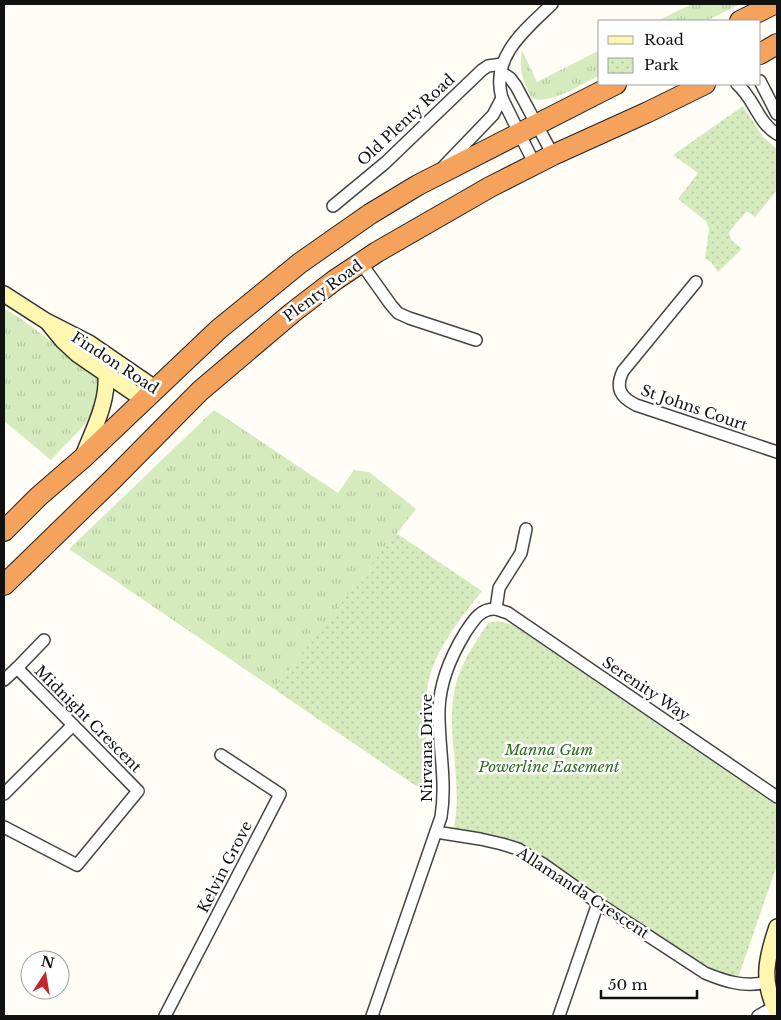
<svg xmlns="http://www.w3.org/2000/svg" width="781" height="1020" font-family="'Libre Baskerville',serif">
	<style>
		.grass { fill: url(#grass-tufts) }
		.park { fill: url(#park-dots) }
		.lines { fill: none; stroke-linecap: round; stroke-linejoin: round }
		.street-casing { stroke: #444; stroke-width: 14 }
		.secondary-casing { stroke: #333; stroke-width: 18 }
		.highway-casing { stroke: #222; stroke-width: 22 }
		.street { stroke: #fff; stroke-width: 11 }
		.secondary { stroke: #fff6b0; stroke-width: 15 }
		.highway { stroke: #f5a25d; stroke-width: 20 }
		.labels { text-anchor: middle; stroke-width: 5; stroke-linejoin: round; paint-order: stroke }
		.street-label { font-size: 15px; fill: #111; stroke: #fff }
		.park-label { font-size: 15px; font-style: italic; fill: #2f6b1f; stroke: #fff }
	</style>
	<defs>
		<pattern id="grass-tufts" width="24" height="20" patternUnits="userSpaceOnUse" patternTransform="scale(1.25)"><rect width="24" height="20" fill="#d5ebbd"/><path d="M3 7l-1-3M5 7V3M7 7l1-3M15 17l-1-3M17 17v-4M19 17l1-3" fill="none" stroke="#b6c8a1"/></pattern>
		<pattern id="park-dots" width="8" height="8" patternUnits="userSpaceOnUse" patternTransform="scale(1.25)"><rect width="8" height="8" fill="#d5ebbd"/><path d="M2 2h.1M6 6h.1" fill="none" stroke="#b6c8a1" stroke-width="1.8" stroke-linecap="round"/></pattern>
	</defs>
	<rect width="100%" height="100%" fill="#fffdf5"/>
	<g class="grass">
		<polygon points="692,4 740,4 706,21 657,21"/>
		<path d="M522,50l15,32 63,-32v25c-15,7 -54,33 -69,22 -8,-16 -13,-29 -9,-47z"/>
		<polygon points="4,308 24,321 88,369 98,379 101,391 97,406 86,423 51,460 4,421"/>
		<polygon points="214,410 338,493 354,470 369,472 416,509 274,689 69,549"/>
	</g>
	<g class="park">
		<polygon points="743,106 763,137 777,149 777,190 755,217 747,211 729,232 731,240 742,249 718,272 711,262 705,259 709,229 706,221 678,199 698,173 673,155"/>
		<path d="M396,533l86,58c-21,26 -48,60 -54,93 -7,36 0,75 3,112l-157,-107z"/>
		<path d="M498,621l15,4 264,181v59l-39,113 -25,-9 -38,-22 -144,-98 -17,-7 -55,-11 -5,-4c10,-49 -12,-101 4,-150 7,-20 19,-37 30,-54z"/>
	</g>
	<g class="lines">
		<g class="street-casing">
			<g id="street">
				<polyline points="501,72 510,78 516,86 553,155"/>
				<polyline points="760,81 777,114"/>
				<path d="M737,84c17,14 21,39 40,50"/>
				<path d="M535,165l-33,-67c-12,-41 24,-69 50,-94"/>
				<polyline points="444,166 493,115 502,98"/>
				<polyline points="333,206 385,163 482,70 488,66 502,64"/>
				<polyline points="361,263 391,305 398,313 409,318 476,340"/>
				<path d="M696,282l-73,89c-8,17 -3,26 13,34l141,47"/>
				<polyline points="496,609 508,613 777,797"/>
				<polyline points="17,668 44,640"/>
				<polyline points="4,680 17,668 138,791 77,865 4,827"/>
				<polyline points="4,794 73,725"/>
				<path d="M436,832l44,7 22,5 16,5 25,15 55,39 107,70c19,8 40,15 62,9"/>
				<polyline points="165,1016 280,794 221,755"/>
				<path d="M372,1016l69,-199c6,-37 -3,-72 -2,-108 1,-28 12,-53 26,-76 8,-12 15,-25 31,-24l3,-21 22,-35 5,-24"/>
				<polyline points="559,1016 598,903"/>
				<polyline points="758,1016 774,1007"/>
			</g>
		</g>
		<g class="secondary-casing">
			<g id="secondary">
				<polyline points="4,294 46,321 89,343 156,389"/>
				<polyline points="49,324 63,341 77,354 144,400"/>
				<path d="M83,456c10,-26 25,-53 23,-81"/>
				<path d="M777,927c-11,32 -16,54 0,86"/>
			</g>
		</g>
		<g class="highway-casing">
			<g id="highway">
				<polyline points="740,21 774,4"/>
				<polyline points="760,54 777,44"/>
				<polyline points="4,531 38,497 83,458 219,329 300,263 370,214 418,185 616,84"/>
				<polyline points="4,585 113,479 200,391 292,313 335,280 377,252 490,187 553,155 648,112 705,84"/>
			</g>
		</g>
		<use href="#street" class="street"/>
		<use href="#secondary" class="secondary"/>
		<use href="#highway" class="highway"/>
	</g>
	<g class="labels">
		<g class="street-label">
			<text transform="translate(406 120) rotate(-43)" y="5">Old Plenty Road</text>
			<text transform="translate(323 291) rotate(-36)" y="5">Plenty Road</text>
			<text transform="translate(115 363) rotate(33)" y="5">Findon Road</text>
			<text transform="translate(694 408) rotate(19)" y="5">St Johns Court</text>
			<text transform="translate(646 689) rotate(34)" y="5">Serenity Way</text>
			<text transform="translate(88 719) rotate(45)" y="5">Midnight Crescent</text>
			<text transform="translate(427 748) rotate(-90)" y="5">Nirvana Drive</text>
			<text transform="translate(225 867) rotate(-63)" y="5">Kelvin Grove</text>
			<text transform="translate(583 893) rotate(33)" y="5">Allamanda Crescent</text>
		</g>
		<g class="park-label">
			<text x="549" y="755">Manna Gum<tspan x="549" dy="17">Powerline Easement</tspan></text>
		</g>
	</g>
	<rect width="781" height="1020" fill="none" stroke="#111111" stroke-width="10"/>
	<rect x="598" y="20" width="162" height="65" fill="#ffffff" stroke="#a0a0a0"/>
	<rect x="608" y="36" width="25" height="8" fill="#fff6b0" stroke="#a0a0a0"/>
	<text x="644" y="45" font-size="15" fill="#111111">Road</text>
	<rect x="608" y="58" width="25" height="15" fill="url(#park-dots)" stroke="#a0a0a0"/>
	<text x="644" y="70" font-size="15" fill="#111111">Park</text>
	<g transform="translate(45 975) rotate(12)"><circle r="24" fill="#ffffff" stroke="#a0a0a0"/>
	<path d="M0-4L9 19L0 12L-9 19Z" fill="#c4262e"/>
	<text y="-8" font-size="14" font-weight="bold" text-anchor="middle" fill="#111111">N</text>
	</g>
	<path d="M601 990v8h96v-8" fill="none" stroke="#111111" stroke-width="2.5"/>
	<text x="608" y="990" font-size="15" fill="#111111" stroke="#ffffff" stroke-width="4" paint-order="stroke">50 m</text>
</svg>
